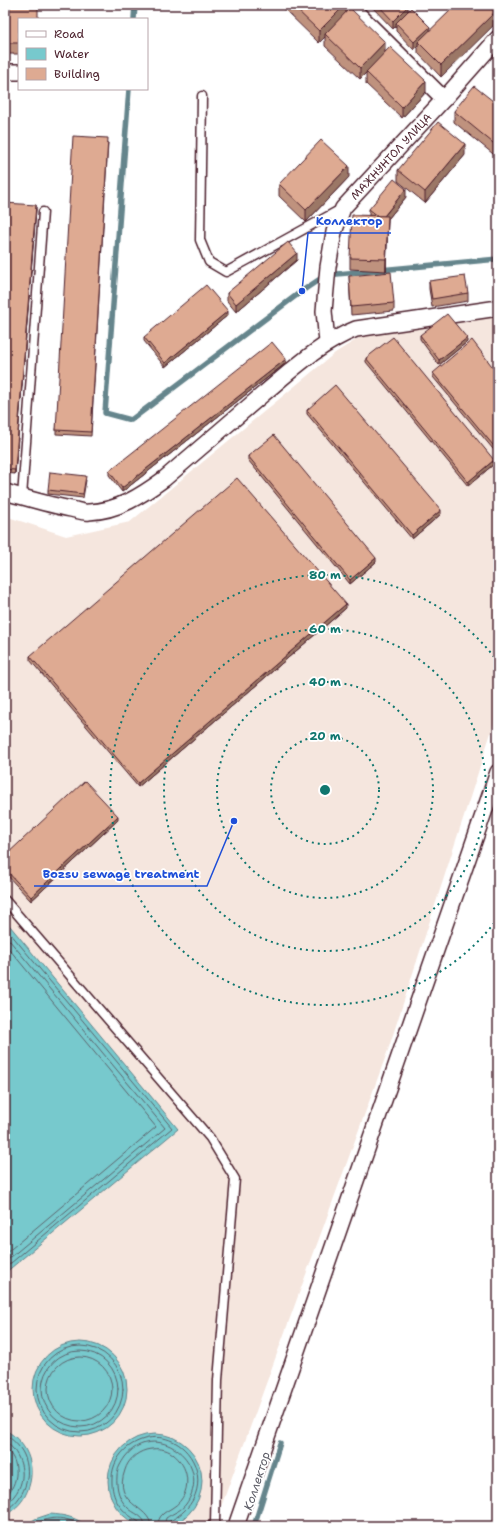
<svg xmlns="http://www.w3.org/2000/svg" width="503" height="1531" font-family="'Shantell Sans',sans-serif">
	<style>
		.built { fill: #f5e6de }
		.water { fill: #77c9cd; stroke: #65858c }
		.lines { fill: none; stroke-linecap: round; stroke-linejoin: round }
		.shore { stroke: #5c636c; stroke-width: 1 }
		.stream { stroke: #65858c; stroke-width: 5.5 }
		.service-casing { stroke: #4a1f2b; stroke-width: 11 }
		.minor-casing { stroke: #4a1f2b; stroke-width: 18 }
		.service { stroke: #fff; stroke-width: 8 }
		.minor { stroke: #fff; stroke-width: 15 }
		.wall { fill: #bf927e; stroke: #4a1f2b }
		.shaded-wall { fill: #9b7766; stroke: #4a1f2b }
		.building { fill: #deaa92; stroke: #4a1f2b }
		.ring { fill: none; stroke: #0f766e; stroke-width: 2; stroke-dasharray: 2 4 }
		.labels { text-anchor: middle; stroke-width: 3.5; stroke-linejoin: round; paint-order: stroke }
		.street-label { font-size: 11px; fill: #4a1f2b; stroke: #fff }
		.water-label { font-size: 12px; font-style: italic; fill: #5a5a64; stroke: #fff }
		.centre { fill: #0f766e; stroke: #fff; stroke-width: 2 }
		.ring-label { font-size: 12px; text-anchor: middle; font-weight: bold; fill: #0f766e; stroke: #fff; stroke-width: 3.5; stroke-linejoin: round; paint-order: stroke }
		.leader { fill: none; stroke: #1d4ed8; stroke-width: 1.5 }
		.callout-dot { fill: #1d4ed8; stroke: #fff; stroke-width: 1.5 }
		.callout-label { font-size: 12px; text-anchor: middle; font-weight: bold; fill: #1d4ed8; stroke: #fff; stroke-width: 3.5; stroke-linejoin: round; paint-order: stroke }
	</style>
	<rect width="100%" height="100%" fill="#fff"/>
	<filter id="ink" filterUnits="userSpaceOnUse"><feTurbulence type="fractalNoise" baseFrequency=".025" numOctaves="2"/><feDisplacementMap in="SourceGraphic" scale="8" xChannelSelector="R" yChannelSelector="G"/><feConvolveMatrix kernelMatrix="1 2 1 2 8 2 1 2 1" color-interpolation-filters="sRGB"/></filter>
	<g filter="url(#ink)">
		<polygon class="built" points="498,316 498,711 388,1050 214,1526 5,1526 5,516 66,536 130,522 335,353 370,331 450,318"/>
		<g class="water">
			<polygon points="5,920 178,1129 5,1273"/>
			<circle cx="80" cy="1389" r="47"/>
			<path d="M5,1430c25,13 33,42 20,66 -4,8 -12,15 -20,19z"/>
			<circle cx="155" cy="1481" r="47"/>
			<path d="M50,1514c15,1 25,3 37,12h-62l10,-7z"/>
		</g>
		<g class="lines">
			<g class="shore">
				<polyline points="5,927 172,1128 5,1268"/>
				<polyline points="5,935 165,1128 5,1262"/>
				<polyline points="5,944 156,1127 5,1254"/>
				<circle cx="80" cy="1389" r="43"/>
				<circle cx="80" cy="1389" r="38"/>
				<circle cx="80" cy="1389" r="32"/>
				<path d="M5,1434c8,6 15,12 19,21 9,20 0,46 -19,55"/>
				<path d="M5,1441c17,13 24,37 9,55 -2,3 -6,6 -9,9"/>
				<path d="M5,1448c16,13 14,36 0,49"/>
				<path d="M32,1526c14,-10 35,-11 48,0"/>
				<path d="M140,1526l-1,-4c-18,-11 -28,-22 -27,-44 0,-12 7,-24 16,-31 52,-37 103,42 42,74l-1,5"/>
				<path d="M145,1526c0,-11 -12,-12 -18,-19 -8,-8 -11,-19 -10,-31 0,-7 4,-13 8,-19 30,-39 90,6 61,47 -5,7 -13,9 -20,14l-2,8"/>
				<path d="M151,1526c-1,-21 -39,-20 -26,-56 3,-10 11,-17 21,-20 8,-2 17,-2 24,2 8,5 14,13 16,22 3,13 -2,27 -14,34 -8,5 -14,7 -14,18"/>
			</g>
			<g class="stream">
				<polyline points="134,19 135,5"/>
				<polyline points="129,89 105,413 131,420 302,291 326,275 498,259"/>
				<polyline points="254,1526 280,1443"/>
			</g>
			<g class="service-casing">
				<g id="service">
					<polyline points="202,96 200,240 209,262 226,272 341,209"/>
					<polyline points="22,497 43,212"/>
					<polyline points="5,900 210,1138 235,1179 218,1380 215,1524 211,1526"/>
				</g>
			</g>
			<g class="minor-casing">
				<g id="minor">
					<polyline points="349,5 444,99"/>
					<polyline points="5,72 19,72"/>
					<path id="s1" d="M327,342l-3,-31 4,-44 6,-35 9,-24 101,-109 54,-61"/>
					<path d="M5,492c22,6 44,13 66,17 6,1 12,4 18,3 29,-1 53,-17 75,-33 33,-28 65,-56 98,-84 30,-25 58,-52 94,-66l142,-21"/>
					<polyline points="236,1526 498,772"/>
				</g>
			</g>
			<use href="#service" class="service"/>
			<use href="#minor" class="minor"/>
		</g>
		<g class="wall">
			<polygon points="5,5 19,19 19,54 5,54"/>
			<polygon points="282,5 346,5 346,12 426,92 402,118 366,84 366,73 360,79 325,46 325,37 319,43 282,7"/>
			<polygon points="371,5 407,5 408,11 430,31 456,5 441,77 418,53 418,46 414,50 396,31 396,26 393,29 371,6"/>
			<polygon points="498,105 498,158 454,122 454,111"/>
			<polygon points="108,142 91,436 56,434 56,430"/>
			<polygon points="465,155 425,203 398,181 398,170"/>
			<polygon points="349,177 306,222 279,196 279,184"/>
			<polygon points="406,197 388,219 386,271 350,269 350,258 369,216 369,209"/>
			<polygon points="5,203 36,209 15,474 5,473"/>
			<polygon points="297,260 236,312 227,301 227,293"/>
			<polygon points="349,276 394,303 394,311 351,315"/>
			<polygon points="429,281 468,293 468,301 432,307 429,289"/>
			<polygon points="228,315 165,367 144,341 144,337"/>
			<polygon points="420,335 467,342 439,365 420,339"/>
			<polygon points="366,358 494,464 468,486 366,362"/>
			<polygon points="286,363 122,492 109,475 109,471"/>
			<polygon points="433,373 498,374 498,455 433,377"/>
			<polygon points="307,410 441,514 412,539 307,414"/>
			<polygon points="248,456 376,562 350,584 248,460"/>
			<polygon points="86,480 83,498 48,494 48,490"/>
			<polygon points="346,608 138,787 30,660 30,656"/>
			<polygon points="118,820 31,901 5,873 5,856"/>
		</g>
		<g class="shaded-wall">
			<polygon points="345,5 346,5 346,15 325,34 325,37 319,43 319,31"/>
			<polygon points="408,6 408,14 396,23 396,26 393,29 393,21"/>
			<polygon points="498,9 498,21 441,77 441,65"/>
			<polygon points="430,27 430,35 418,42 418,46 414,50 414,42"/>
			<polygon points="385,42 385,53 360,79 360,68"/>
			<polygon points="426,81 426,92 402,118 402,107"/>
			<polygon points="465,144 465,155 425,203 425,192"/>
			<polygon points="349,166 349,177 306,222 306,210"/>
			<polygon points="406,189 406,197 388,219 386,271 386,259 382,219"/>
			<polygon points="36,205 36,209 15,474 15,470"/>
			<polygon points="297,253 297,260 236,312 236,304"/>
			<polygon points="228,311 228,315 165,367 165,363"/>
			<polygon points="467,338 467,342 439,365 439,360"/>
			<polygon points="286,359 286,363 122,492 122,488"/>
			<polygon points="494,460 494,464 468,486 468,482"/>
			<polygon points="441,510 441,514 412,539 412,535"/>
			<polygon points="376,558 376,562 350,584 350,580"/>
			<polygon points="346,604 346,608 138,787 138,783"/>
			<polygon points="118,816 118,820 31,901 31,897"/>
		</g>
		<g class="building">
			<polygon points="5,5 38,5 38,19 19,19 19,43 5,43"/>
			<polygon points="292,5 345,5 319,31"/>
			<polygon points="378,5 407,5 408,6 393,21"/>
			<polygon points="456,5 498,5 498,9 441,65 418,42"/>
			<polygon points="350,8 385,42 360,68 325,34"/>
			<polygon points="411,8 430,27 414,42 396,23"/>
			<polygon points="390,47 426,81 402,107 366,72"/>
			<polygon points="474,86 498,105 498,147 454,111"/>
			<polygon points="438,122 465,144 425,192 398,170"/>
			<polygon points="73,136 108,138 91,432 56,430"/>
			<polygon points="321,140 349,166 306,210 279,184"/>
			<polygon points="394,179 406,189 384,216 378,216 369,209"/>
			<polygon points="5,203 36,205 15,470 5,469"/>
			<polygon points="352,215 388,216 386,259 350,258"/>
			<polygon points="288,242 297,253 236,304 227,293"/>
			<polygon points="391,272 394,303 351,307 349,276"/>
			<polygon points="465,276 468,293 432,299 429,281"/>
			<polygon points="206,285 228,311 165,363 144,337"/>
			<polygon points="447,314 467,338 439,360 420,335"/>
			<polygon points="393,337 494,460 468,482 366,358"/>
			<polygon points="472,340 498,374 498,451 433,373"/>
			<polygon points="272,342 286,359 122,488 109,471"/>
			<polygon points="335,385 441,510 412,535 307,410"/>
			<polygon points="274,435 376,558 350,580 248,456"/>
			<polygon points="50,472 86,476 83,494 48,490"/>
			<polygon points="237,478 346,604 138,783 30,656"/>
			<polygon points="85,781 118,816 31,897 5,869 5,856"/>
		</g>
	</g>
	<g class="ring">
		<circle cx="325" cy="790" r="54"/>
		<circle cx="325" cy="790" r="108"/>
		<circle cx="325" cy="790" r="161"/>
		<path d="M498 918A215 215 0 1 1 498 662"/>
	</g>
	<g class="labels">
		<g class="street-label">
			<text dy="4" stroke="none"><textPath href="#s1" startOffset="207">МАЖНУНТОЛ УЛИЦА</textPath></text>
		</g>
		<g class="water-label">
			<text transform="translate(257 1481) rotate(-72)" y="4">Коллектор</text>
		</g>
	</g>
	<circle cx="325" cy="790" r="6" class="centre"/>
	<g class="ring-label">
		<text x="325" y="579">80 m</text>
		<text x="325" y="633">60 m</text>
		<text x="325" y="686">40 m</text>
		<text x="325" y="740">20 m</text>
	</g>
	<path class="leader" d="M302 291L308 233H391M234 821L207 886H34"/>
	<g class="callout-dot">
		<circle cx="302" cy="291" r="4"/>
		<circle cx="234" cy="821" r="4"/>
	</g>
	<g class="callout-label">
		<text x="349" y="225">Коллектор</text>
		<text x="121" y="878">Bozsu sewage treatment</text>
	</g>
	<rect width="503" height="1531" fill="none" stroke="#fff" stroke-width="20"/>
	<rect x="10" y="10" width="483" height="1511" fill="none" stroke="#4a1f2b" stroke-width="1.5" filter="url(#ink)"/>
	<rect x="18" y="18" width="130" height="72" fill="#ffffff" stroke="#b7a5aa"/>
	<rect x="26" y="31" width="20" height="6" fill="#ffffff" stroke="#b7a5aa"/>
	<text x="54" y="38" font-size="12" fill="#4a1f2b">Road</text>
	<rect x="26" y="48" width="20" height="12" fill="#77c9cd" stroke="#b7a5aa"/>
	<text x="54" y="58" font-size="12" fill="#4a1f2b">Water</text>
	<rect x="26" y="68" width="20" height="12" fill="#deaa92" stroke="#b7a5aa"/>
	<text x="54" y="78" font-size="12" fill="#4a1f2b">Building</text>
</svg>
